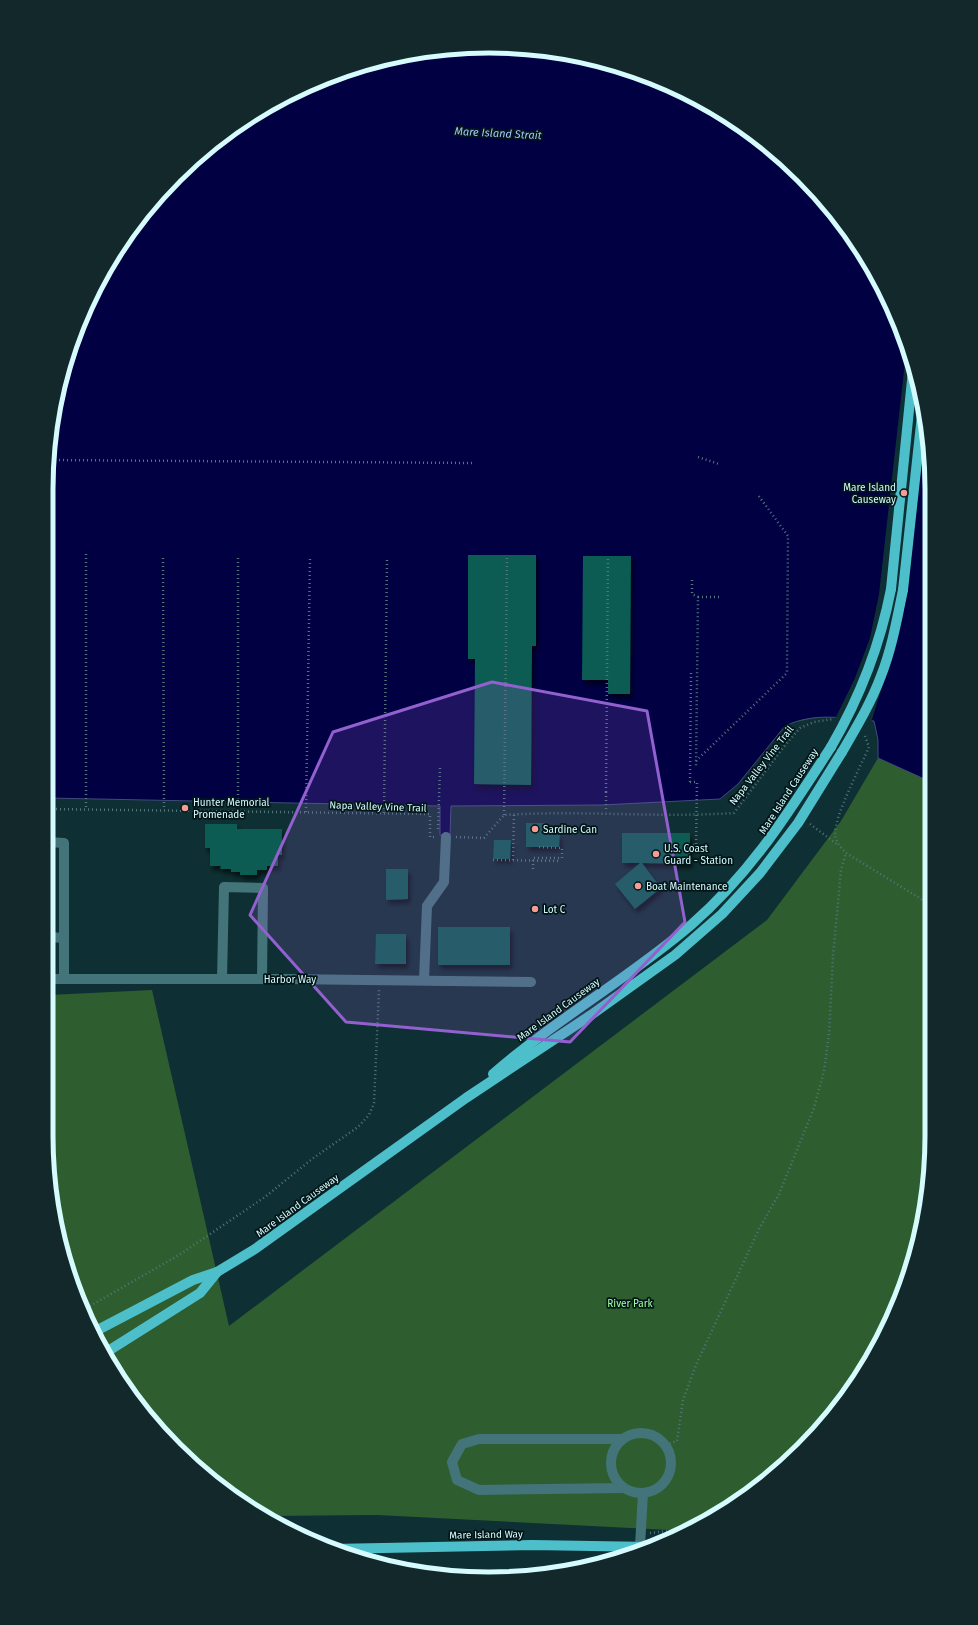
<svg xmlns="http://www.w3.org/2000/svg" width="978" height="1625" font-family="'Fira Sans',sans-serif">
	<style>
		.green { fill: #2e5e2f }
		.water { fill: #000043; stroke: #404b7b }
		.pier { fill: #0e2f33 }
		.building { fill: #085b53; filter: url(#shadow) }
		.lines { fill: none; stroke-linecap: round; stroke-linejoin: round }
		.path { stroke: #53767a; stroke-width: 2.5; stroke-dasharray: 1 3; stroke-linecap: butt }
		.minor { stroke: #43747a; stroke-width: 10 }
		.major { stroke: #4dbfca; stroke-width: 10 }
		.major-bridge { stroke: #4dbfca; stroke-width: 10 }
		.marked { fill: #9260cf; fill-opacity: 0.2; stroke: #9260cf; stroke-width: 3; stroke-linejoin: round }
		.poi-dot { fill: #f59c95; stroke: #021618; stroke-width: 1.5 }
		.labels { text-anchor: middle; stroke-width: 3.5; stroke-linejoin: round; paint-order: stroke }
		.poi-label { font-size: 10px; fill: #d6fbff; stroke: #021618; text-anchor: start }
		.street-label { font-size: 10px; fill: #d6fbff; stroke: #021618 }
		.park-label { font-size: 10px; fill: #a3ffa3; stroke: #021618 }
		.water-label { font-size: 11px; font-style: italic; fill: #a6c3ff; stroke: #021618 }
		.rim { fill: none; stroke: #d6fbff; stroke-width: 5 }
	</style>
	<defs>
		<filter id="shadow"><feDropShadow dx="2.5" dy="4.5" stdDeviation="2" flood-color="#0009"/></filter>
	</defs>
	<rect width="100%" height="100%" fill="#0e2f33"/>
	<polygon class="green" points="931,621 931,1165 908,1279 857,1382 802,1449 758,1488 689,1531 377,1515 265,1516 220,1488 137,1405 92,1332 69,1278 50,1194 49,995 152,990 229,1326 767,920 841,821 878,758 878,740 874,721 825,716 795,722"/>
	<path class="water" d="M489,46l87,9 83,25 76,41 87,76 51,71 36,79 22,113v322l-53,-24v-18l-4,-19c-32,-3 -59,-9 -89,5l-47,58 -18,15 -118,6 -151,1 -1,29h-10v-29l-392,-8 -1,-338 23,-114 51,-103 55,-67 67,-55 77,-41 83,-26z"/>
	<polygon class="pier" points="907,344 924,424 903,617 871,723 835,719 855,678 870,638 879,594"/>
	<g class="building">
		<polygon points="468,555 536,555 536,646 532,646 531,785 474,784 475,659 468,659"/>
		<polygon points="583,556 631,556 630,694 608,694 608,680 582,680"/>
		<polygon points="526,823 545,823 544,835 560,835 559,847 526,847"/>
		<polygon points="205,824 237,824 237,829 282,829 282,855 278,855 278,866 267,866 267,870 257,870 257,875 240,875 240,872 231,872 231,869 220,869 221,866 210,866 210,848 205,848"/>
		<polygon points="622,833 690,833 690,864 642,863 661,888 635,909 615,884 640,863 622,863"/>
		<polygon points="494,840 511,840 510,859 493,859"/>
		<polygon points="386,869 408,869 408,899 386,900"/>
		<rect x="438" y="927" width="72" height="38"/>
		<polygon points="376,934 406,934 406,964 375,964"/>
	</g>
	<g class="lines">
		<g class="path">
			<polyline points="698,457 719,464"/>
			<polyline points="47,460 473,463"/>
			<polyline points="86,554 86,809"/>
			<polyline points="163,558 164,810"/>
			<polyline points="692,580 692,594 698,597 696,768"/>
			<polyline points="698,597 720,597"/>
			<path d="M865,736l4,11c-8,19 -35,69 -34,88 1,7 6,13 11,18l85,52"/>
			<polyline points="696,761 787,673 788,536 758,495"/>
			<polyline points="690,782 691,672"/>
			<polyline points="690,782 697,782 696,845 690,845"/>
			<polyline points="606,792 608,556"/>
			<polyline points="606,792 606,812"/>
			<polyline points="48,809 430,814 430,837 435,837"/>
			<polyline points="238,811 238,557"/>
			<polyline points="306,812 310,556"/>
			<polyline points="384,813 387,559"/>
			<polyline points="504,815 507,555"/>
			<polyline points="810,824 838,845"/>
			<polyline points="438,829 440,768"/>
			<path d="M456,837l28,1 20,-23c77,-5 153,3 230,-2l52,-69 14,-16 14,-6 19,-3"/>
			<polyline points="493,860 561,861"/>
			<polyline points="513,860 514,814"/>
			<polyline points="533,869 533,858 562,858 562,848 538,847"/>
			<polyline points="83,1310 179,1255 265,1197 312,1159 358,1127 369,1115 374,1103 379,990"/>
			<polyline points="666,1445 677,1441 683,1400 696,1365 759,1229 779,1194 814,1108 824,1071 829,1034 833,956 841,870 846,853"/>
			<polyline points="650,1533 667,1531 685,1533"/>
		</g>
		<g class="minor">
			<polyline points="48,842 64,843 64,979"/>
			<polyline points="49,937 64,938"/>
			<polyline points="49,979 284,979 531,982"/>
			<polyline points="222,979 224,887 263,888 262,979"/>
			<polyline points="424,980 427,906 444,882 446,837"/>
			<circle cx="641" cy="1463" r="30"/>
			<polyline points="623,1439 479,1439 462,1444 452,1462 457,1480 479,1490 623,1488"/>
			<polyline points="638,1553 640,1546 643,1493"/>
		</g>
		<g class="major">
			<polyline points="891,589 913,370"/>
			<polyline points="903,590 922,415"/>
			<path d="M493,1074c63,-55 135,-95 198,-149 61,-53 97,-112 140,-178"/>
			<polyline points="92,1333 193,1280 217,1272 255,1249 466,1098 591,1015 675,955 722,914 760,873 798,823 842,752"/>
			<polyline points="105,1353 200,1293 217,1272"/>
			<polyline points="331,1549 532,1545 652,1547"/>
			<polyline points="480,1578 503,1578"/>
		</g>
		<g class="major-bridge">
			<path d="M831,747c29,-50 49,-101 60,-158"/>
			<path d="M842,752c14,-24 29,-49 39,-76 11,-28 16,-57 22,-86"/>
		</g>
	</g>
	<path class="marked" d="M492,682l155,29 38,211 -115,120 -224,-20 -96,-107 83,-183z"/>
	<g class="poi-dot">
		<circle cx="904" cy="493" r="4"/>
		<circle cx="185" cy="808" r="4"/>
		<circle cx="535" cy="829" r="4"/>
		<circle cx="656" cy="854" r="4"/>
		<circle cx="638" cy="886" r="4"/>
		<circle cx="535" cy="909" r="4"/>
	</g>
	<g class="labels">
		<g class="poi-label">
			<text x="896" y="491" text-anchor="end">Mare Island<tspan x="896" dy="12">Causeway</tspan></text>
			<text x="193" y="806">Hunter Memorial<tspan x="193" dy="12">Promenade</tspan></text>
			<text x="543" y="833">Sardine Can</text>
			<text x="664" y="852">U.S. Coast<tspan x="664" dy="12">Guard - Station</tspan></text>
			<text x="646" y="890">Boat Maintenance</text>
			<text x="543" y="913">Lot C</text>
		</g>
		<g class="street-label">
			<text transform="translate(761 765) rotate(-52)" y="4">Napa Valley Vine Trail</text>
			<text transform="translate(788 791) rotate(-57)" y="4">Mare Island Causeway</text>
			<text transform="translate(378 806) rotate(2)" y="4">Napa Valley Vine Trail</text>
			<text x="290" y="983">Harbor Way</text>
			<text transform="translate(558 1009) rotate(-36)" y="4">Mare Island Causeway</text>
			<text transform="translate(297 1205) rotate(-36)" y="4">Mare Island Causeway</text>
			<text transform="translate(486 1534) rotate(-1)" y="4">Mare Island Way</text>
		</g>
		<g class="park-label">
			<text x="630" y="1307">River Park</text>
		</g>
		<g class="water-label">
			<text transform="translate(498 133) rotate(3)" y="4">Mare Island Strait</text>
		</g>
	</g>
	<path d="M0 0H978V1625H0ZM489 53H489A436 436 0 0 1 925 489V1136A436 436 0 0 1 489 1572H489A436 436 0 0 1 53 1136V489A436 436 0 0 1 489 53Z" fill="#13282a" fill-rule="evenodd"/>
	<path class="rim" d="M489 53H489A436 436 0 0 1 925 489V1136A436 436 0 0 1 489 1572H489A436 436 0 0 1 53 1136V489A436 436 0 0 1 489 53Z"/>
</svg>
